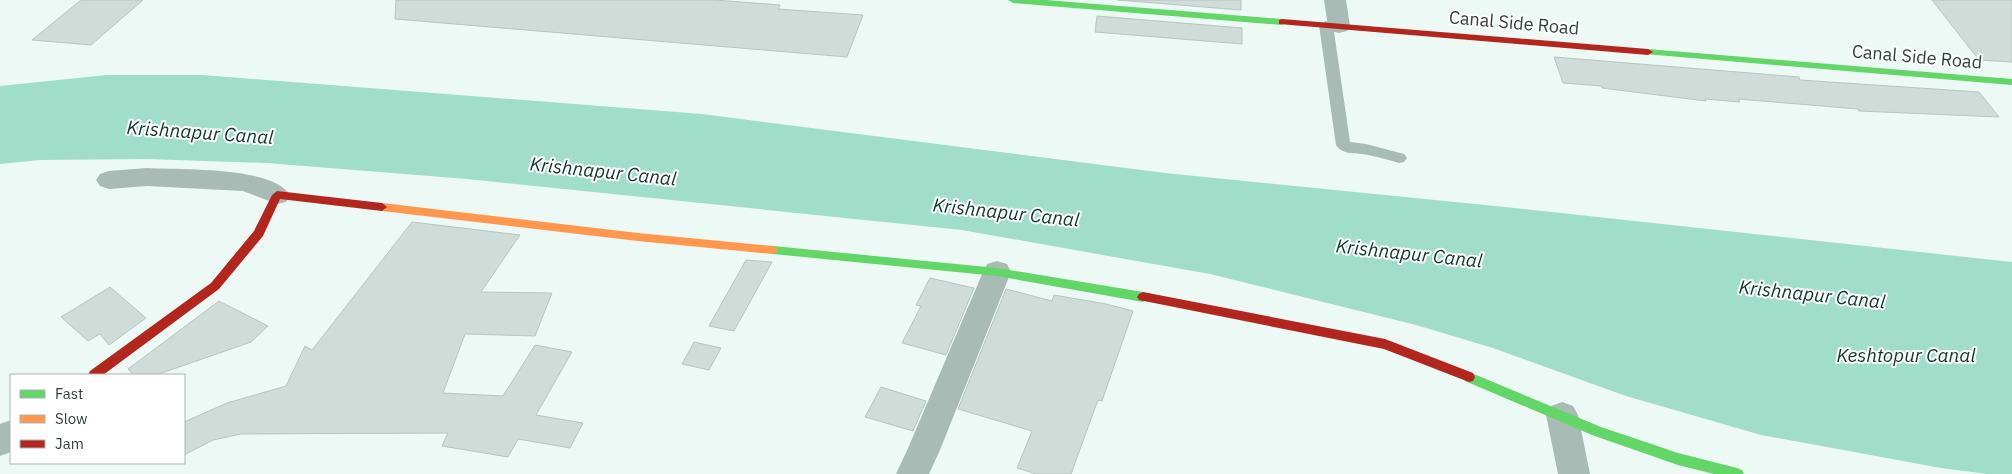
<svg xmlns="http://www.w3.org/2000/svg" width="2012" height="474" font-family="'IBM Plex Sans',sans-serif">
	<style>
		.water { fill: #a0deca }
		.building { fill: #cfdcd8; stroke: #b8c5c1 }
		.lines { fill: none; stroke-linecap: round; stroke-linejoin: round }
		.lane { fill: #a8bbb4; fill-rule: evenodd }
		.street { fill: #a8bbb4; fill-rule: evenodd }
		.fast { fill: #63d668; fill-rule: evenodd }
		.slow { fill: #ff974d; fill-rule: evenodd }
		.jam { fill: #b3261e; fill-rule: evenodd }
		.labels { text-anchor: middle; stroke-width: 4; stroke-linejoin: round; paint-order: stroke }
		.street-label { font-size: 18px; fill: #30403a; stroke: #fff }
		.water-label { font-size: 19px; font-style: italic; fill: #0f362b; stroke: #fff }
	</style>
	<rect width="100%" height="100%" fill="#ecf9f5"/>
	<polygon class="water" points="107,75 202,75 702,114 1165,173 1505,207 2012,262 2012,474 1987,474 1941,468 1761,435 1626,396 1493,348 1416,325 1210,274 962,230 467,179 267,163 147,159 40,160 0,164 0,86"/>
	<g class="building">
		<polygon points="81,0 143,0 91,45 32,40"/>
		<polygon points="396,0 715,0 780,5 778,9 863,15 847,57 395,19"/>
		<polygon points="1117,0 1241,0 1241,10"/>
		<polygon points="1932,0 2012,0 2012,62 1979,60"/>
		<polygon points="1097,16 1242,28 1242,44 1095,32"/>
		<polygon points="1554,57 1799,77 1800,80 1979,92 1999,117 1859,111 1858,109 1738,99 1740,102 1705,99 1706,101 1602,88 1601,86 1563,83"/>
		<polygon points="412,222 520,235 481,292 552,293 535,336 465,334 443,393 503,396 535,345 572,352 536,415 583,423 570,448 518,439 508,457 442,446 448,433 241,434 213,440 184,455 184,422 227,403 286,386 305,346 312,350"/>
		<polygon points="746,260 772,262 734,331 709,326"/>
		<polygon points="930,278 974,288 946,355 902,343 921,306 916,305"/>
		<polygon points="110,287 146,318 109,345 100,334 88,341 61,317"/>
		<polygon points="1006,289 1052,301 1054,295 1106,304 1133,311 1102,401 1098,400 1071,474 1036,474 1017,468 1032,431 958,409"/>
		<polygon points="219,301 268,326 251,342 156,375 133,375 128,369"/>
		<polygon points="694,342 721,348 709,370 682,364"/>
		<polygon points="881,387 926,401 913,431 865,417"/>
	</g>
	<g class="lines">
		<path class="lane" d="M1326,21l7,4 17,117 16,2 38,10 3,4 -3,4 -5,1c-10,-3 -20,-6 -31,-8 -11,-3 -25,1 -32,-10l-17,-120z"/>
		<g class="street">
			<polygon points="1324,0 1346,0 1350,26 1347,31 1339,33 1331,31 1328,26"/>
			<path d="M147,168c32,2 126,-2 143,27l-4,7 -9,2 -34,-13 -96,-5 -38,3 -9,-3 -4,-6 4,-6 9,-3z"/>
			<polygon points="997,261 1007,264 1011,272 940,450 929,474 896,474 909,446 983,272 987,264"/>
			<polygon points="1562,402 1573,406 1578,415 1590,474 1558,474 1546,415 1551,406"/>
			<polygon points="11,420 11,452 0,456 0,424"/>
		</g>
		<g class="fast">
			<polygon points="1008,0 1046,0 1282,19 1287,22 1282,25 1013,3"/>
			<polygon points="1648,49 2012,79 2012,85 1645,54 1643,52"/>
			<polygon points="773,246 997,268 1143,292 1147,294 1149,297 1147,300 1143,302 997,276 773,254 767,250"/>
			<polygon points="1469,372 1601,427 1678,453 1737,468 1742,470 1744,474 1714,474 1678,465 1592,435 1465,381 1463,377 1465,373"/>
		</g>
		<polygon class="slow" points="382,203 638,233 773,246 779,250 773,254 638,241 382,211 377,207"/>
		<g class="jam">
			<polygon points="1282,19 1648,49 1653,52 1648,55 1279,24 1279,20"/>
			<polygon points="277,191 382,203 387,207 382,211 280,199 263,236 219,289 103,375 88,375 90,371 211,283 254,231 272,195"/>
			<polygon points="1143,292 1385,339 1473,373 1475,377 1473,381 1469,382 1384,349 1139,300 1137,297 1139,294"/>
		</g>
	</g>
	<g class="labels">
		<g class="street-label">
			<text transform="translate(1514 23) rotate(5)" y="6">Canal Side Road</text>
			<text transform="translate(1917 57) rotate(5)" y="6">Canal Side Road</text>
		</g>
		<g class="water-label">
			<text transform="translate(200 132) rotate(4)" y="7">Krishnapur Canal</text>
			<text transform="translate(603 171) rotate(6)" y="7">Krishnapur Canal</text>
			<text transform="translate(1006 212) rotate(6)" y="7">Krishnapur Canal</text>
			<text transform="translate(1409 253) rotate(6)" y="7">Krishnapur Canal</text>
			<text transform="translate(1812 294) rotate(6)" y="7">Krishnapur Canal</text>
			<text x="1906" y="362">Keshtopur Canal</text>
		</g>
	</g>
	<rect x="10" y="374" width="175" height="90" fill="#ffffff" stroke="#acb3b0"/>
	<rect x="20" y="390" width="25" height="8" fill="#63d668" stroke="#acb3b0"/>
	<text x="55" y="399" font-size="15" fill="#30403a">Fast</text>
	<rect x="20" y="415" width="25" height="8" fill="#ff974d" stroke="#acb3b0"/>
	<text x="55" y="424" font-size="15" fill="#30403a">Slow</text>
	<rect x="20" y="440" width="25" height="8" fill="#b3261e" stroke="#acb3b0"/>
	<text x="55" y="449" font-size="15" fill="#30403a">Jam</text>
</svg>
